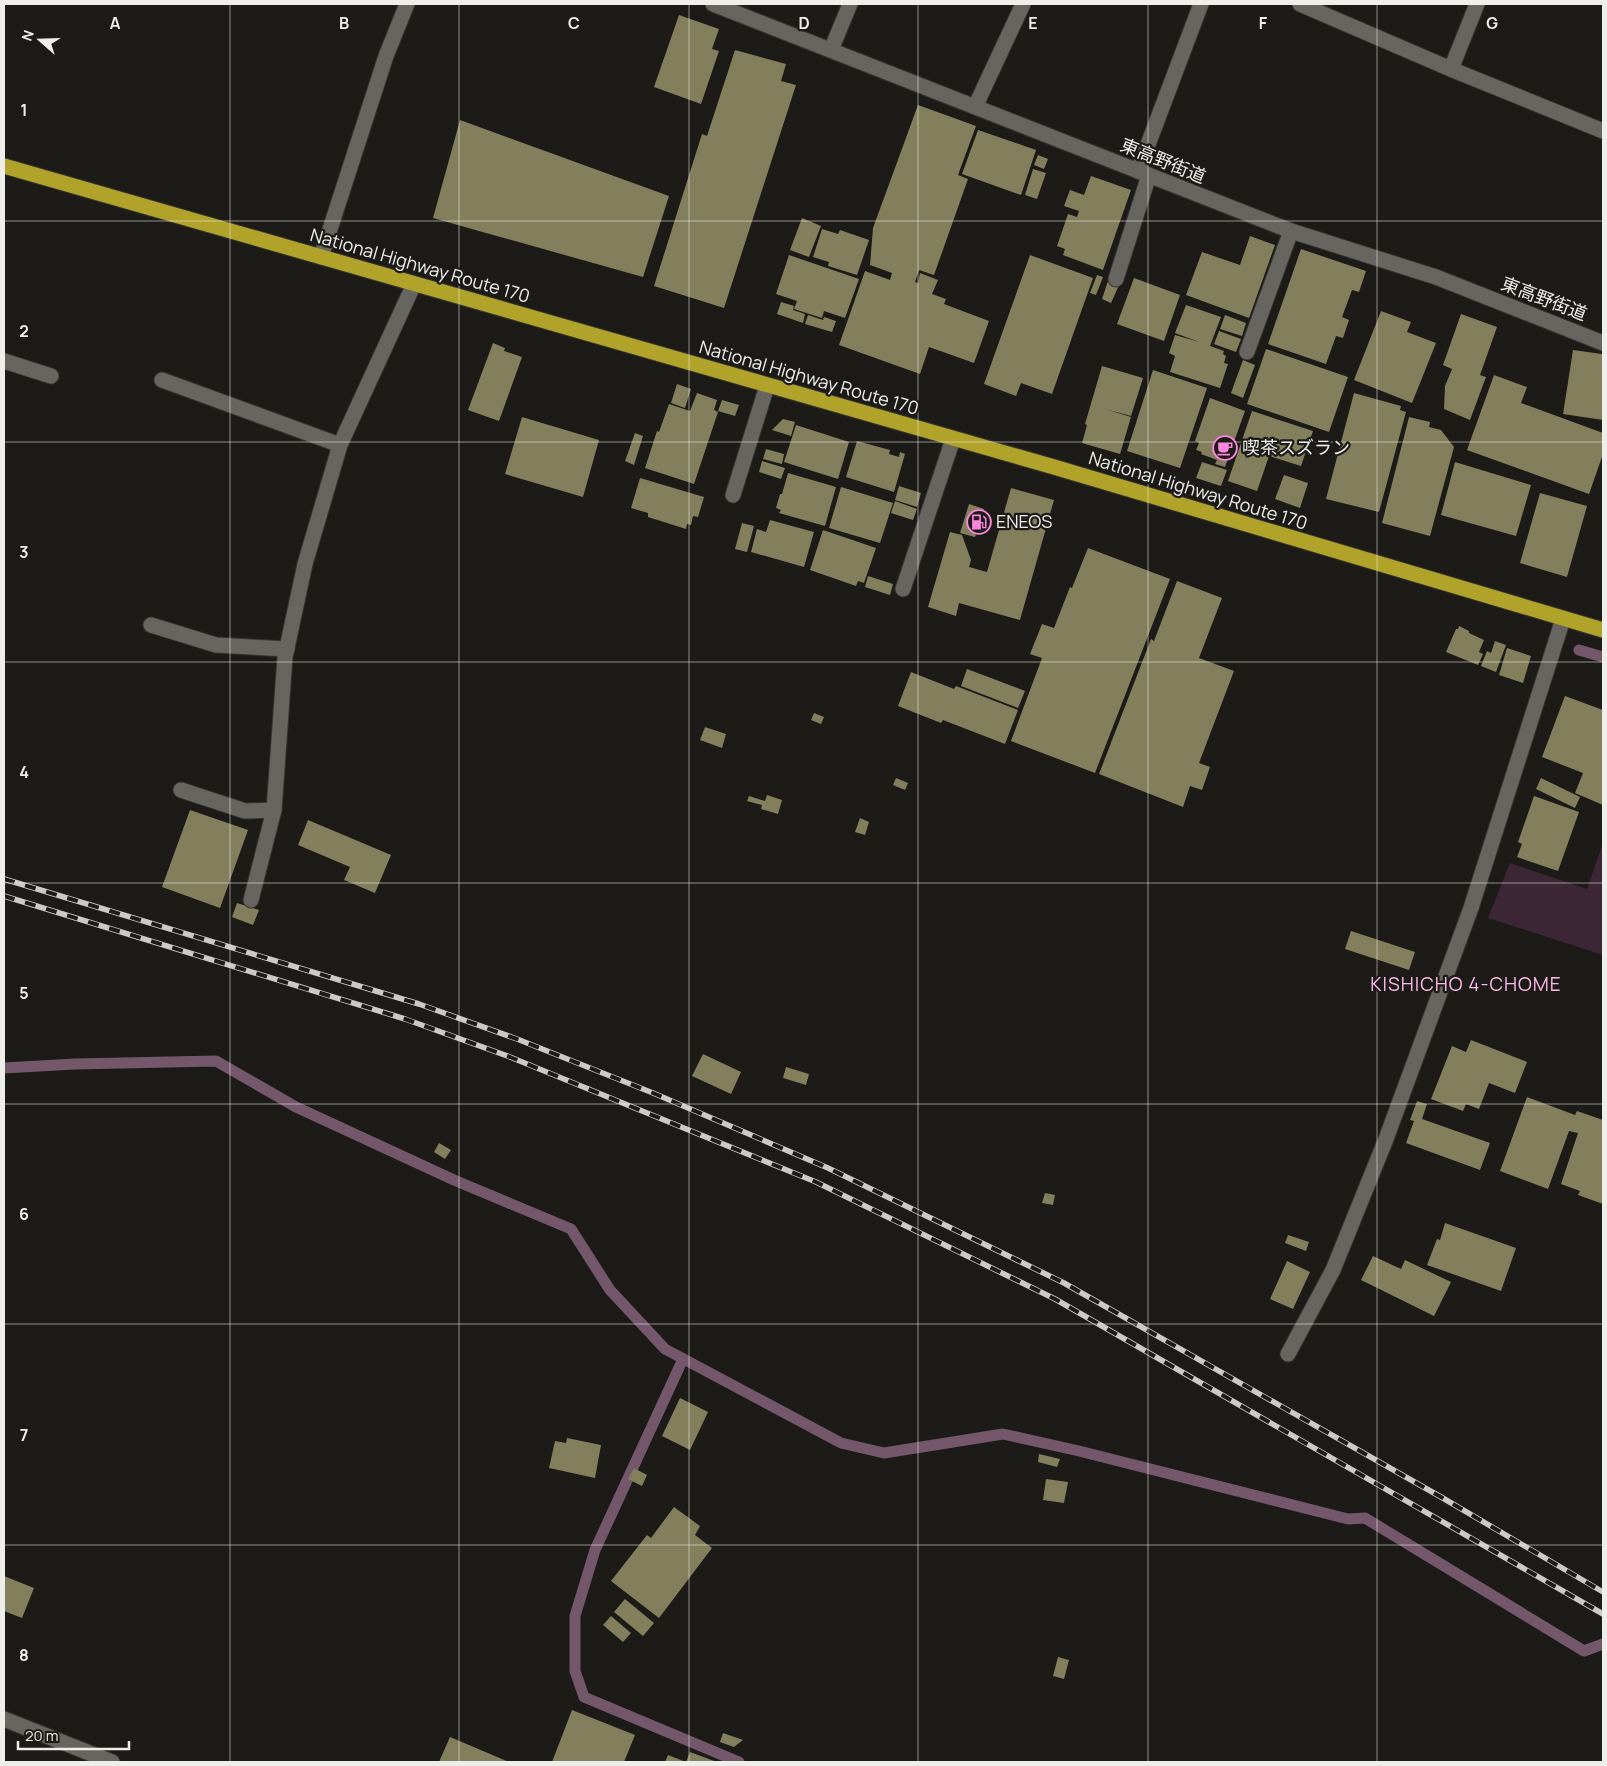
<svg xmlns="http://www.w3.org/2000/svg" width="1607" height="1766" font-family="Manrope,'Noto Sans JP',sans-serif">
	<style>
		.green { fill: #3c2636 }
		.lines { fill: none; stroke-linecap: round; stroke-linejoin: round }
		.stream { stroke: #75576c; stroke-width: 11 }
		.building { fill: #837f5d }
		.minor-casing { stroke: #353432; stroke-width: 17 }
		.highway-casing { stroke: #353432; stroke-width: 17 }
		.minor { stroke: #666560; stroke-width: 15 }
		.highway { stroke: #b1a229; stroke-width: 15 }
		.rail-casing { stroke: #cacac6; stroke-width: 5.5 }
		.rail { stroke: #1c1b17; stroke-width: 4; stroke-dasharray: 11; stroke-linecap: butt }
		.grid { fill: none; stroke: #eeeeea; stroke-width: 1; stroke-opacity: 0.55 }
		.labels { text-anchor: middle; stroke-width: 4.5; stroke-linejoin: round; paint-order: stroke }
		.street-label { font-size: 18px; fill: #eeeeea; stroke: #1c1b17 }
		.poi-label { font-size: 18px; fill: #eeeeea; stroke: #1c1b17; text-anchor: start }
		.neighbourhood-label { font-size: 19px; letter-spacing: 1px; fill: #fcb8e8; stroke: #1c1b17 }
		.grid-label { font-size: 16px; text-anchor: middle; font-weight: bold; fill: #eeeeea; stroke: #1c1b17; stroke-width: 4.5; stroke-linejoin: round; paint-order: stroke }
	</style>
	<rect width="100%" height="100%" fill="#1c1b17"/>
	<polygon class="green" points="1603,843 1603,955 1488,918 1510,863 1587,889"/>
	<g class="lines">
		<g class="stream">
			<polyline points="1579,650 1603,657"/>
			<polyline points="4,1068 75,1064 216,1061 296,1107 454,1180 571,1229 610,1290 665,1349 841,1443 884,1453 1003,1434 1079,1451 1348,1519 1365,1518 1584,1651 1603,1644"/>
			<polyline points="683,1359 595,1550 575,1616 575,1671 584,1697 739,1762"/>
		</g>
	</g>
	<g class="building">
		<polygon points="679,15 719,29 712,49 719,51 701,104 654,87"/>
		<polygon points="735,50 786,64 781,81 796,85 724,308 654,286 702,134 707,136"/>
		<polygon points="918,105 976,126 958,175 968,179 934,275 919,270 915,282 918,283 920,273 938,280 932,294 946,299 944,304 989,321 974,363 929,347 920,374 839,345 865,271 890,280 892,273 870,265 873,228"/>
		<polygon points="460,120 669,196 643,277 433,218"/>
		<polygon points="978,130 1036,150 1021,195 962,174"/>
		<polygon points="1038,155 1048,159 1044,169 1034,165"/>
		<polygon points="1033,169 1046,173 1037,199 1025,195"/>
		<polygon points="1091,176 1131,190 1103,270 1063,255 1065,249 1057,246 1068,214 1077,217 1079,211 1064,206 1070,190 1084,195"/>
		<polygon points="802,218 821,226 809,257 790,250"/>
		<polygon points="822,229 838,234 840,230 869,240 857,275 828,266 829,262 813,257"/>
		<polygon points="1250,236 1275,245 1249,318 1186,295 1202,252 1240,265"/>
		<polygon points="1301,249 1366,271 1359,292 1352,290 1342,317 1349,320 1343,338 1336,336 1326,364 1268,344"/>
		<polygon points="789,255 859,279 845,318 824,311 822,318 794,309 797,301 776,294"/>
		<polygon points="1030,255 1093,278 1052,394 1021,383 1016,396 984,384"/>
		<polygon points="1097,275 1103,277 1096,295 1090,293"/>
		<polygon points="1134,278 1180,295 1164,341 1117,324"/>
		<polygon points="1108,281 1119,285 1111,303 1102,299"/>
		<polygon points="781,302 794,306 793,310 805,314 803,323 777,314"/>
		<polygon points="1186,305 1221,317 1210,346 1224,351 1223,354 1226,356 1224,363 1228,364 1220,388 1170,372 1175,356 1169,353 1175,335 1199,342 1175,333"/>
		<polygon points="1381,311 1411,322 1407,332 1436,343 1412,403 1354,380"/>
		<polygon points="1461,314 1497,327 1480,375 1486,377 1470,420 1444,409 1445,386 1452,369 1443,365"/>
		<polygon points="808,315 823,320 824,317 836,321 832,332 805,324"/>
		<polygon points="1225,315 1246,323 1242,336 1220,329"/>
		<polygon points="1219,331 1241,339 1236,352 1214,344"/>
		<polygon points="493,343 505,348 504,351 522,357 499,421 468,410"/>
		<polygon points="1266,349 1348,377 1329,432 1247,404"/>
		<polygon points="1573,350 1602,354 1603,420 1563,414"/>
		<polygon points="1243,360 1255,365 1243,398 1231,393"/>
		<polygon points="1102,366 1143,378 1131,416 1105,409 1131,417 1120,454 1082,443 1087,425 1085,424"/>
		<polygon points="1153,370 1207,388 1180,468 1127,451"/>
		<polygon points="1494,375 1527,387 1521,403 1603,433 1603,454 1589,494 1467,450"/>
		<polygon points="677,384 691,389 685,408 671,403"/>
		<polygon points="697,393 717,400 714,410 718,412 694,484 645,468 657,431 659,432 669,404 690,411"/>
		<polygon points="1354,393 1401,406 1400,410 1406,412 1379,512 1326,499"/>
		<polygon points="1210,398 1245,411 1225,467 1215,464 1217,460 1201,454 1202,452 1196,450 1199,443 1195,441"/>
		<polygon points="722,400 739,405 735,416 718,411"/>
		<polygon points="1252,411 1313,431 1301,466 1269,456 1257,491 1228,481"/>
		<polygon points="522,417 599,440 583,497 505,474"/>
		<polygon points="1409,417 1430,422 1429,427 1441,430 1454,447 1430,536 1382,523"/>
		<polygon points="783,419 795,422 791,436 772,430"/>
		<polygon points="796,425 849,442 838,479 784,462"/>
		<polygon points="635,433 643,436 634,465 625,461"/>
		<polygon points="857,441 890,450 889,454 899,457 900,452 905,454 894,492 846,477"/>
		<polygon points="766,449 784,454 782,464 763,459"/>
		<polygon points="762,461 785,468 781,479 759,472"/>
		<polygon points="1202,462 1227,470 1221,486 1196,478"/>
		<polygon points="1455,462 1531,485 1516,536 1441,515"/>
		<polygon points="788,473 836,487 825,526 779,513 781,510 776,508 780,494 782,494"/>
		<polygon points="1284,475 1308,483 1300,508 1275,499"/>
		<polygon points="640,478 704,497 698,517 693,516 691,525 687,524 686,529 648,517 648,513 631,508"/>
		<polygon points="899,486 921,493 917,507 895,500"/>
		<polygon points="841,487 893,503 880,543 829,528"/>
		<polygon points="1011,488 1054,500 1020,620 959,603 956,616 928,607 950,532 962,535 971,560 969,567 987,572"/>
		<polygon points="1540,493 1587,506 1567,577 1520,563"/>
		<polygon points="895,501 917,509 913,520 891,513"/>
		<polygon points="969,504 984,509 975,537 960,533"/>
		<polygon points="770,520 814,532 804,567 751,552 757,529 766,532"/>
		<polygon points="742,523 754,526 747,552 735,549"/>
		<polygon points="823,530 876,548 864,583 858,581 856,586 810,570"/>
		<polygon points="1088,548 1170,579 1095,773 1011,741 1042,658 1030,654 1042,624 1054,628 1070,587 1072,588"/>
		<polygon points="868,576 893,584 890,595 865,587"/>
		<polygon points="1177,581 1222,598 1199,658 1234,671 1199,763 1210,767 1202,790 1190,786 1183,807 1099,774 1151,639 1154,641"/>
		<polygon points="1459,626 1469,631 1469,633 1484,640 1479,652 1483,654 1478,665 1446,652 1456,629 1458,629"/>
		<polygon points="1495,641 1506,645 1496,672 1481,666 1487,651 1491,653"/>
		<polygon points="1507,648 1531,656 1523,683 1499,675"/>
		<polygon points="967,669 1025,691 1018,708 961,686"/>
		<polygon points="911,672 954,689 956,686 1018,710 1005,744 943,720 941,723 898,706"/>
		<polygon points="1565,696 1603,710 1603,805 1575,793 1583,773 1542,757"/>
		<polygon points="814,713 824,717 821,724 811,720"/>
		<polygon points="705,727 726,734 722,748 700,740"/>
		<polygon points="896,778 908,783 905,790 893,785"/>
		<polygon points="1541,778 1580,797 1575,808 1536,789"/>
		<polygon points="767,795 782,800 778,814 761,809 762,805 747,801 749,796 765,801"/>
		<polygon points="1534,796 1579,812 1558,871 1517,857 1522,844 1518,842"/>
		<polygon points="190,810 248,830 220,908 162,887"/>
		<polygon points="860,818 869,822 865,835 855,832"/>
		<polygon points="308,820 391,855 375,893 344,880 350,867 298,845"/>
		<polygon points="237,903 259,910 253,925 232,917"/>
		<polygon points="1351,931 1415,952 1409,970 1345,949"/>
		<polygon points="1471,1040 1527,1062 1515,1093 1489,1083 1479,1109 1466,1104 1463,1111 1431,1099 1452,1046 1466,1052"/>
		<polygon points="703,1054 741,1072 731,1094 692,1076"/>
		<polygon points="786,1067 809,1074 806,1085 783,1078"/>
		<polygon points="1527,1097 1575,1115 1577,1111 1603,1120 1603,1204 1578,1195 1580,1191 1561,1184 1578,1133 1569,1131 1548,1189 1500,1171"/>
		<polygon points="1417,1101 1427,1104 1422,1119 1490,1143 1480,1170 1406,1143 1414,1121 1410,1120"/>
		<polygon points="439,1143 451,1150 445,1159 434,1152"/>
		<polygon points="1045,1193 1055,1195 1053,1205 1042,1203"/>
		<polygon points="1445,1223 1516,1248 1501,1291 1427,1265 1437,1239 1440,1240"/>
		<polygon points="1288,1235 1309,1242 1306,1251 1285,1243"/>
		<polygon points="1373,1256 1401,1269 1405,1260 1451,1282 1434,1316 1361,1280"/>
		<polygon points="1287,1261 1310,1272 1293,1309 1270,1299"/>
		<polygon points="680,1398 708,1412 690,1450 662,1436"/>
		<polygon points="567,1438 601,1445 595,1478 549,1468 555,1441 566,1443"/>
		<polygon points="1039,1454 1060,1459 1057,1467 1038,1462"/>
		<polygon points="634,1468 647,1475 642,1486 628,1479"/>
		<polygon points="1046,1479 1068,1482 1064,1503 1043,1500"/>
		<polygon points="674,1507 700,1526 695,1535 712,1548 659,1618 611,1581 647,1535 651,1538"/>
		<polygon points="4,1576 34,1588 22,1618 4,1611"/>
		<polygon points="625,1599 654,1623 643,1636 614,1612"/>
		<polygon points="611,1616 631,1633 623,1642 603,1625"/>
		<polygon points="1058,1657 1069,1660 1064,1679 1053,1676"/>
		<polygon points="572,1710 635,1735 624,1762 552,1762"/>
		<polygon points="723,1733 743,1740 734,1747 720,1742"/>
		<polygon points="450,1737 509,1762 439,1762"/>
		<polygon points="690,1752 717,1762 665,1762 668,1755 686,1762"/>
	</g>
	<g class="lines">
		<g class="minor-casing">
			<g id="minor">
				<polyline points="713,4 1291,231 1436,277 1603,343"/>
				<polyline points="1300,4 1453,70 1603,131"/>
				<polyline points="831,50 850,4"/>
				<polyline points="1451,69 1477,4"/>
				<polyline points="975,107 1023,4"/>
				<polyline points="1138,171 1201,4"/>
				<polyline points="321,257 386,56 407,4"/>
				<polyline points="1116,279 1149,175"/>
				<polyline points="1247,352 1291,231"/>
				<polyline points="4,361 51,376"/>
				<polyline points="162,380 340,445"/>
				<polyline points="733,495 767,386"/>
				<polyline points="903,589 953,439"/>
				<polyline points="151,625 216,645 287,649"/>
				<polyline points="181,790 245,811 274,810"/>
				<polyline points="251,900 274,810 285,657 305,564 340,445 414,284"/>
				<polyline points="1288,1354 1333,1270 1386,1139 1471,908 1563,619"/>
				<polyline points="4,1719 112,1762"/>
			</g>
		</g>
		<g class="highway-casing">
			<polyline id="highway" points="4,166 1054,467 1603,630"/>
		</g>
		<use href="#minor" class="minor"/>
		<use href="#highway" class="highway"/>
		<g class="rail-casing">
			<g id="rail">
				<polyline points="4,879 419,1004 517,1039 653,1093 828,1168 1064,1283 1441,1497 1603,1592"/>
				<polyline points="4,896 405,1019 510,1057 816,1182 1055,1299 1603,1614"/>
			</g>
		</g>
		<use href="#rail" class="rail"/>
	</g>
	<path class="grid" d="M230,4v1758M459,4v1758M689,4v1758M918,4v1758M1148,4v1758M1377,4v1758M4,221h1599M4,442h1599M4,662h1599M4,883h1599M4,1104h1599M4,1324h1599M4,1545h1599"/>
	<defs>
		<g id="cafe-ring" transform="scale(1.25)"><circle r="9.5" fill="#1c1b17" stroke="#fe85e0" stroke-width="1.5"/><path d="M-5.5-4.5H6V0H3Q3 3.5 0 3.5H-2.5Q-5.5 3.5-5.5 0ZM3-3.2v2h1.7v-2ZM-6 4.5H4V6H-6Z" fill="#fe85e0"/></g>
		<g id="fuel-ring" transform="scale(1.25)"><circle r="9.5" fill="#1c1b17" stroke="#fe85e0" stroke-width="1.5"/><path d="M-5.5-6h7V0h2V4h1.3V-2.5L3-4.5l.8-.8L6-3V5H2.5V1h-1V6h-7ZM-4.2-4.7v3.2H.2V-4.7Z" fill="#fe85e0"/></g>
	</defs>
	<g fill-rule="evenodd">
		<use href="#cafe-ring" x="1225" y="448"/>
		<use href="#fuel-ring" x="979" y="522"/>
	</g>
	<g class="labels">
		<g class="street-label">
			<text transform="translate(1163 161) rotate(22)" y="6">東高野街道</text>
			<text transform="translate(420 266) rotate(16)" y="6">National Highway Route 170</text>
			<text transform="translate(1544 299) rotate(21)" y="6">東高野街道</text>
			<text transform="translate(809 378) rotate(16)" y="6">National Highway Route 170</text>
			<text transform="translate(1198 491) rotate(17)" y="6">National Highway Route 170</text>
		</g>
		<g class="poi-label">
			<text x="1242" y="454">喫茶スズラン</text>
			<text x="996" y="528">ENEOS</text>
		</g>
		<g class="neighbourhood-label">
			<text x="1466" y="991">KISHICHO 4-CHOME</text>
		</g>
	</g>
	<g class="grid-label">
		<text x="115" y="29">A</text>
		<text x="344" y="29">B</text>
		<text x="574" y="29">C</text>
		<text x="804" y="29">D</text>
		<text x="1033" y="29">E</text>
		<text x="1263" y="29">F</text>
		<text x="1492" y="29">G</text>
		<text x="24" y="116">1</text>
		<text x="24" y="337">2</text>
		<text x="24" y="558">3</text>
		<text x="24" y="778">4</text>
		<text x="24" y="999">5</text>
		<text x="24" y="1220">6</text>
		<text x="24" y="1441">7</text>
		<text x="24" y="1661">8</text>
	</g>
	<rect width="1607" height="1766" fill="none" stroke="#eeeeea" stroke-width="10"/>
	<g transform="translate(40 40) rotate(290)" stroke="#1c1b17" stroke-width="4" paint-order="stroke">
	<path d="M0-4L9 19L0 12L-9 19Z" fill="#eeeeea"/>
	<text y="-8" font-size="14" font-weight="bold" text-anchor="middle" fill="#eeeeea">N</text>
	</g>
	<path d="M18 1741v8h111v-8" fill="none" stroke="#eeeeea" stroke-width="2.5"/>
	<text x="25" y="1741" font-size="15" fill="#eeeeea" stroke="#1c1b17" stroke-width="4" paint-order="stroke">20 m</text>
</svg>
